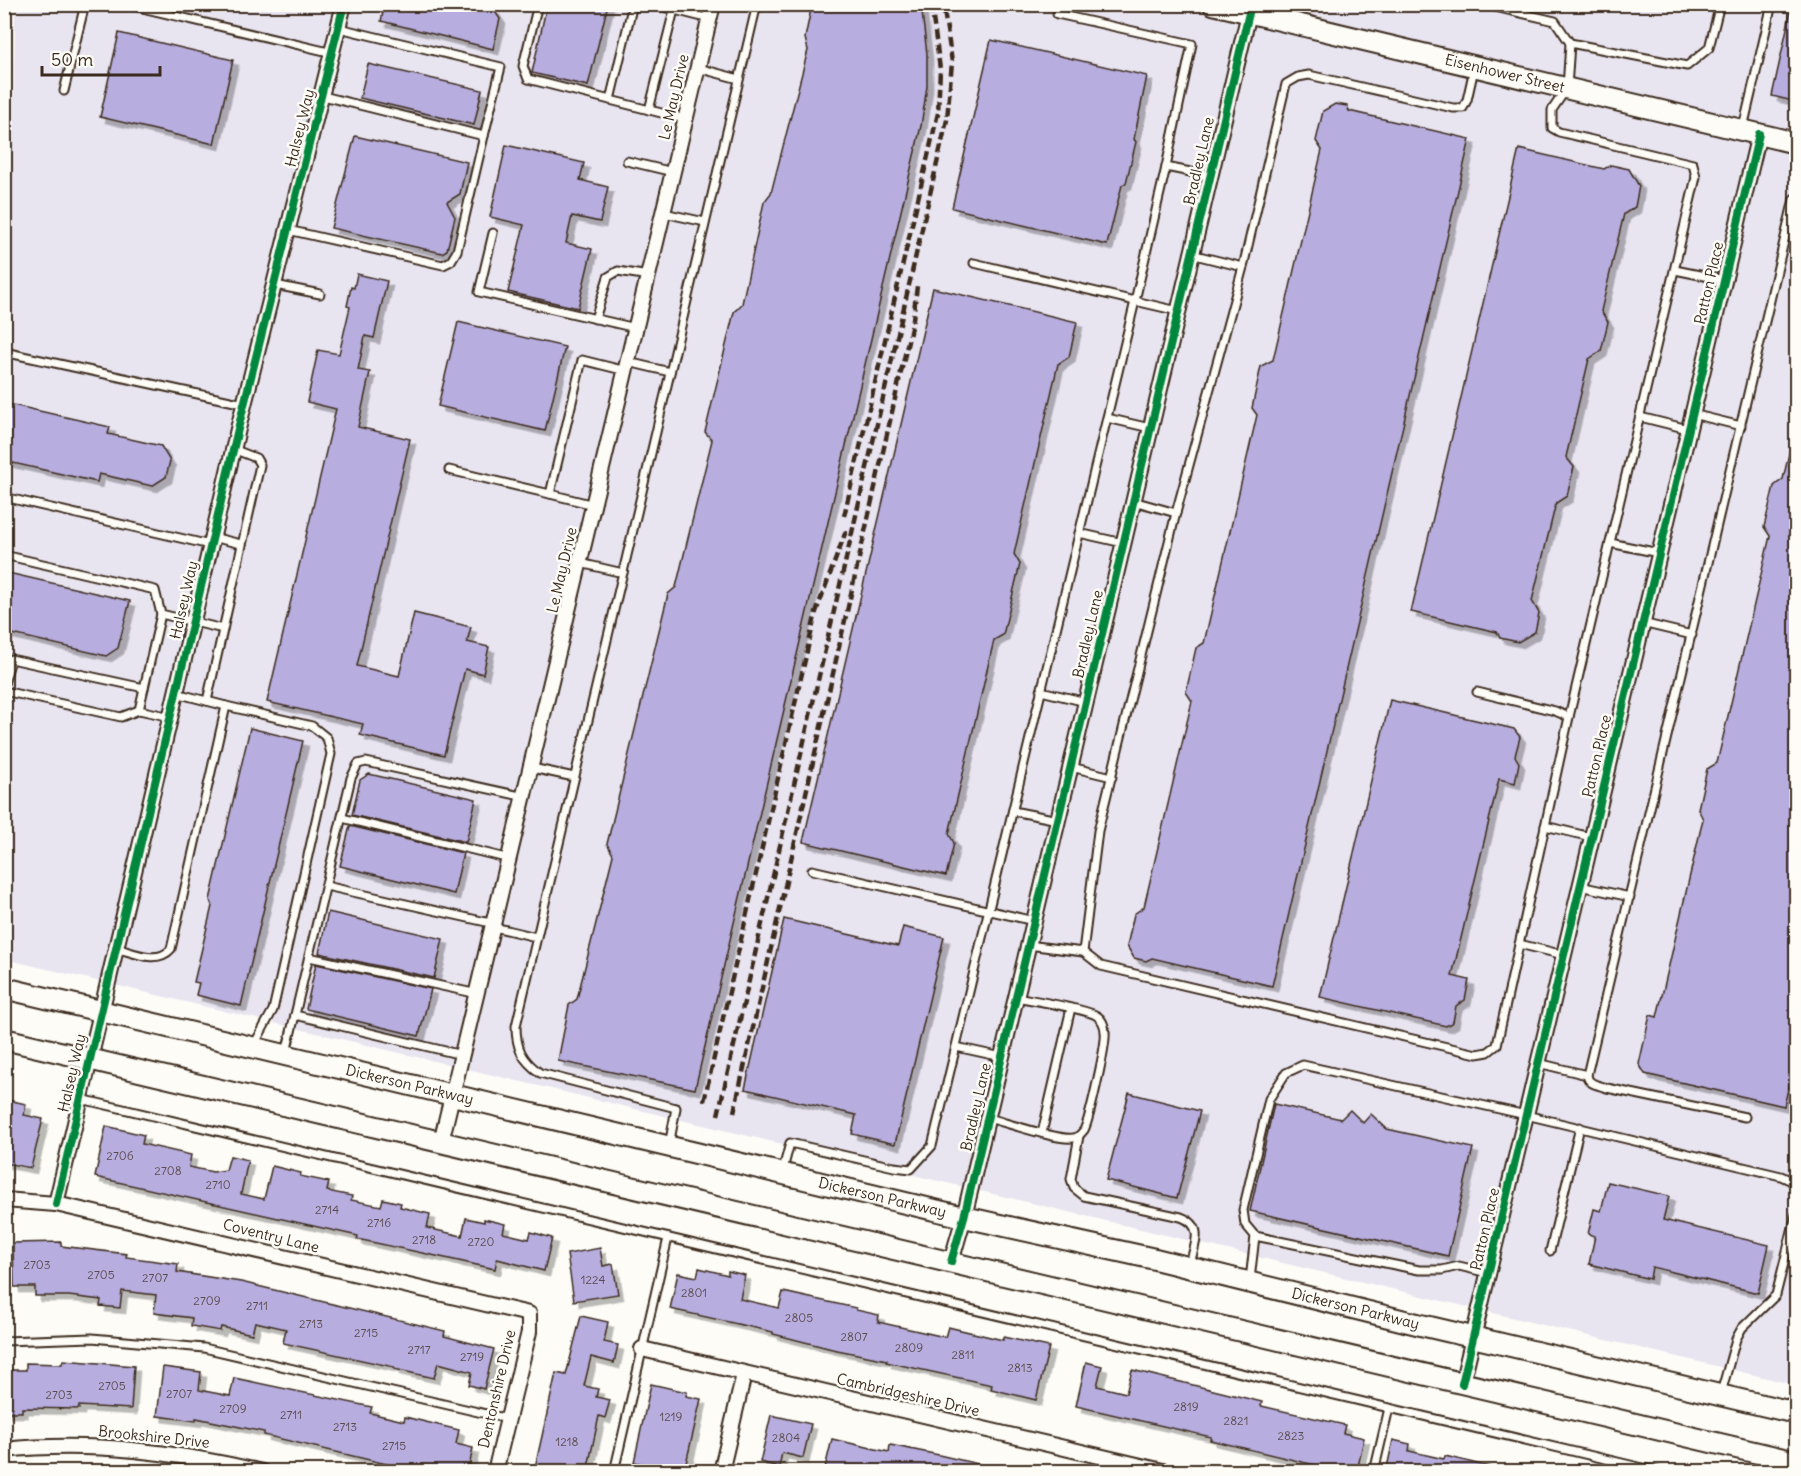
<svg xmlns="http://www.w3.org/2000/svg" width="1801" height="1476" font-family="Delius,sans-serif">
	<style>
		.built { fill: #e8e4f0 }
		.building { fill: #b7adde; stroke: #3b2a1e; stroke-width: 1.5; filter: url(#shadow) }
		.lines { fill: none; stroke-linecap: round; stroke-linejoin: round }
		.lane-casing { stroke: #3b2a1e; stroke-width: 11 }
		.street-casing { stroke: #3b2a1e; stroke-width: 18 }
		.secondary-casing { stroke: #3b2a1e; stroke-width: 24 }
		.lane { stroke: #fdfcf7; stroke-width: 7 }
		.street { stroke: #fdfcf7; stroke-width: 14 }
		.secondary { stroke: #fdfcf7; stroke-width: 20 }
		.rail { stroke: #3b2a1e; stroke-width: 4.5; stroke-dasharray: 9 4.5; stroke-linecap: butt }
		.cycleway-casing { stroke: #fdfcf7; stroke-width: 11 }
		.cycleway { stroke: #00873e; stroke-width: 8 }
		.labels { text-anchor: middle; stroke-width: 5; stroke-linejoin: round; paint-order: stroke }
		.number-label { font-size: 12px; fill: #5a4b4e }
		.street-label { font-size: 15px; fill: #3b2a1e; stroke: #fdfcf7 }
	</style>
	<defs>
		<filter id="shadow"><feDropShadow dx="5.5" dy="5.5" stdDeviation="0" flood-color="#0004"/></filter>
	</defs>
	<rect width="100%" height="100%" fill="#fdfcf7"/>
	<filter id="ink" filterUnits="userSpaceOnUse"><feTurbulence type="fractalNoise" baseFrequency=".0167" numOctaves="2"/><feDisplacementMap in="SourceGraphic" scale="12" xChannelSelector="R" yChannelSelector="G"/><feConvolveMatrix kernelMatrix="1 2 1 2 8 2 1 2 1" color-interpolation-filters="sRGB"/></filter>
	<g filter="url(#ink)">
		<polygon class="built" points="15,5 1796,5 1796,1385 5,959 4,139 14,96"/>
		<g class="building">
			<polygon points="385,4 470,4 494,10 500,19 493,49 381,21"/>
			<polygon points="547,4 608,4 588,86 532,73"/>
			<polygon points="812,4 921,4 927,54 927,86 921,126 695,1089 558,1061 569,1005 577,999 613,855 607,844 668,594 676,587 712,440 705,432 734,312 742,304 764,202 771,193 808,50 805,38"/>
			<polygon points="1791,10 1797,11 1797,102 1772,96"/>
			<polygon points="119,33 233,60 214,144 100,117"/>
			<polygon points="991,40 1147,76 1134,139 1136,142 1126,183 1122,185 1107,245 952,208"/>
			<polygon points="368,64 482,90 474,125 360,98"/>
			<polygon points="1335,104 1347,106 1349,111 1470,139 1272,986 1152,958 1146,961 1134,958 1127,946 1134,914 1144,907 1192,701 1186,692 1196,648 1204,643 1257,415 1252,408 1261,366 1273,360 1322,150 1316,141 1323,111"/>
			<polygon points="355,136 467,162 460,194 447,202 455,217 447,250 442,253 331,228"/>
			<polygon points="506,145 584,163 580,180 608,187 600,222 572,216 566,243 592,249 578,308 508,292 524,225 490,217"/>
			<polygon points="1519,149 1604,169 1611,165 1629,169 1639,186 1635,207 1624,214 1601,311 1608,322 1601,351 1589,359 1566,457 1574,467 1567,496 1556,503 1532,601 1539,613 1535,632 1518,642 1500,638 1497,632 1411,612"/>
			<polygon points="357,274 387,281 374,338 365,336 358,370 370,372 358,427 410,439 357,666 399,676 414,613 471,627 467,642 489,647 483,674 465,669 444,755 360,735 363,724 267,702 336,409 307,402 318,350 339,354 350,307 347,306 351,287 354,288"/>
			<polygon points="933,288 1077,322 1069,357 1058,364 1014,554 1020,564 1003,635 994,640 949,834 954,843 946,876 803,842"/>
			<polygon points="458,322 565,347 545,431 438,406"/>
			<polygon points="4,403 110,427 108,434 161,446 170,461 166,477 152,486 99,474 97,482 4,461"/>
			<polygon points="1791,445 1797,446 1797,1051 1784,1106 1645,1074 1639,1064 1650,1015 1657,1017 1703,819 1698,809 1707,769 1717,763 1770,536 1764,527 1774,486 1783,479"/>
			<polygon points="4,572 130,601 118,648 106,656 4,632"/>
			<polygon points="1390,700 1514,729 1520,737 1515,756 1519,763 1515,783 1499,779 1452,976 1469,980 1465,1000 1456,1006 1453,1022 1446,1026 1320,997"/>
			<polygon points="250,728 303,741 241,1006 196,995 199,983 194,982 212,906 210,900"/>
			<polygon points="369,774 476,799 466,842 352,815 360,780"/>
			<polygon points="350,826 463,853 454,894 340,866"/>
			<polygon points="328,912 443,939 434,978 319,953"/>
			<polygon points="784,919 898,946 903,927 944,937 895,1144 852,1134 856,1115 745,1089"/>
			<polygon points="316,964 431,989 419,1036 306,1009"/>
			<polygon points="1129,1093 1200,1111 1177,1198 1106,1180"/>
			<polygon points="4,1099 26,1104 24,1115 43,1119 31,1168 4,1163"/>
			<polygon points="1274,1104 1341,1119 1350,1110 1363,1123 1371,1114 1387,1129 1473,1148 1448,1256 1250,1211"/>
			<polygon points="106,1126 144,1135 142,1144 191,1155 189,1167 213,1172 226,1170 230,1156 248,1160 241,1194 264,1199 272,1166 301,1173 300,1176 329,1182 327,1191 352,1196 351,1200 381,1206 383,1199 401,1203 400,1207 430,1214 427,1228 462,1236 466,1218 484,1222 484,1219 505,1224 503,1233 529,1239 531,1232 552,1238 544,1271 497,1259 495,1269 436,1256 357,1239 358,1236 95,1177"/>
			<polygon points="1608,1182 1669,1196 1663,1220 1769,1245 1758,1293 1652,1267 1650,1279 1589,1264 1595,1236 1588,1234 1594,1209 1601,1211"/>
			<polygon points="61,1242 61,1246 127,1254 126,1257 178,1264 177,1272 241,1282 445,1331 444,1336 494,1349 484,1389 469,1385 472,1372 438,1363 434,1378 394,1369 394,1367 283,1343 286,1329 255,1322 252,1334 221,1327 220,1331 191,1326 192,1318 154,1313 156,1295 122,1291 120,1308 100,1306 101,1300 69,1296 35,1296 35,1287 14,1287 13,1243"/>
			<polygon points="600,1248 603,1266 613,1264 618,1294 574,1301 567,1254"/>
			<polygon points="699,1268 728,1275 728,1271 745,1275 740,1299 779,1308 783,1292 856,1308 856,1310 879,1315 878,1322 945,1337 948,1327 1003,1340 1003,1337 1049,1347 1036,1400 991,1389 992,1385 886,1362 887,1360 832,1349 773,1334 773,1332 670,1309 678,1273 697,1277"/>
			<polygon points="581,1316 608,1322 604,1342 618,1345 614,1363 591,1357 584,1386 598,1389 596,1397 610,1400 605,1418 599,1416 587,1472 534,1472 556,1373 566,1375"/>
			<polygon points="63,1360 134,1366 131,1409 79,1406 79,1409 22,1408 22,1412 4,1412 4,1370 26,1370 26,1363 62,1364"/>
			<polygon points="1086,1362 1102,1366 1097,1386 1126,1393 1132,1370 1262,1402 1261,1406 1345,1425 1343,1433 1364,1438 1357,1472 1314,1472 1315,1465 1210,1440 1211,1437 1076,1406"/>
			<polygon points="163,1367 201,1372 199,1390 230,1396 234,1378 372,1407 370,1413 404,1421 405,1417 459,1430 456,1444 473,1448 468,1472 420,1472 264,1435 264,1432 196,1418 196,1421 157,1416"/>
			<polygon points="651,1384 687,1392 686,1396 701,1399 684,1472 646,1472 647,1465 634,1462"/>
			<polygon points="771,1415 811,1424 803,1458 782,1453 779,1467 760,1462"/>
			<polygon points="832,1439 889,1452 890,1445 939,1455 987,1466 987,1472 824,1472"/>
			<polygon points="1393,1440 1410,1444 1409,1451 1444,1459 1445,1456 1490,1467 1490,1472 1386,1472"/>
		</g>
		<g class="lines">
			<g class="lane-casing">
				<g id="lane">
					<polyline points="125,4 333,53"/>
					<polyline points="538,4 523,66 528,79 610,100"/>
					<polyline points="635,4 632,8 610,100 685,119"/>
					<polyline points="651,4 710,19"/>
					<polyline points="1060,4 1057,14 1192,44 1166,167 1210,176"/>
					<polyline points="1482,4 1555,21 1570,43 1567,88 1552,110 1552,128 1559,132 1693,164 1696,177 1569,717"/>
					<polyline points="1570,43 1687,66 1709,48 1720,4"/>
					<polyline points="698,68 739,79"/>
					<polyline points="1474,69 1467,100 1463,108 1453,108 1309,75 1298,77 1286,84 1243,267 1176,513 1098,831 1083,952 1101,966 1477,1054 1488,1052 1497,1045 1569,717 1555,711 1477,692"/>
					<polyline points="64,91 85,4"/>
					<polyline points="323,96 484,136 501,67 339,28"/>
					<polyline points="649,110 674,10"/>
					<polyline points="1743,128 1772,4"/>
					<polyline points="627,161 673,172"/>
					<polyline points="664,213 705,222"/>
					<polyline points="288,230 443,265 451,261 457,251 484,136"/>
					<polyline points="493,233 479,292 636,328"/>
					<polyline points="1191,254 1243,267"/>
					<polyline points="974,263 1135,301 1166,167"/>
					<polyline points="1675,270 1724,280"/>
					<polyline points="275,285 320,294"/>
					<polyline points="595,319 608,277 618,271 649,276"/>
					<polyline points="4,352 244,404"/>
					<polyline points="628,362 670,372"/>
					<polyline points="1692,414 1741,426"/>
					<polyline points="1640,417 1688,429"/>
					<polyline points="1107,418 1150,428"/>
					<polyline points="449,470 550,494 582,360 626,371"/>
					<polyline points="550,494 594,505"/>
					<polyline points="4,497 210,545"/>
					<polyline points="1133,501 1176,513"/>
					<polyline points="1079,533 1123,543"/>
					<polyline points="212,537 241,544"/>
					<polyline points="1610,543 1659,553"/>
					<polyline points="4,555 155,590 161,614 223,629"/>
					<polyline points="580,563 623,573"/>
					<polyline points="1642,623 1692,635"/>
					<polyline points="4,684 11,659 144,688"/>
					<polyline points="4,691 121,717 139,710 171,717"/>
					<polyline points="1041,691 1086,702"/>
					<polyline points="207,701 260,465 256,458 233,449"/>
					<polyline points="226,706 312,726 327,738 331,754 273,1010 254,1045"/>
					<polyline points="139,710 161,614"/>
					<polyline points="1071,767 1112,777"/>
					<polyline points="532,768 574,777"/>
					<polyline points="1013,811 1058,820"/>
					<polyline points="342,818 510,859"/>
					<polyline points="1545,826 1591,837"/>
					<polyline points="812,870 1034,921"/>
					<polyline points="326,886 495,924"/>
					<polyline points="1580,886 1630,897"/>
					<polyline points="494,927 536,937"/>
					<polyline points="1519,944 1564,955"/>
					<polyline points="1028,945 1083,952"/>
					<path d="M115,948c18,4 42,17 56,1l55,-243 -50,-13"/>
					<polyline points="309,957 478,994"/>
					<polyline points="295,1015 462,1055"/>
					<polyline points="956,1047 1002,1057"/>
					<polyline points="286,1053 351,778 358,764 366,762 525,797"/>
					<polyline points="1538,1063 1587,1075"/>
					<polyline points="81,1099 1660,1472"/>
					<path d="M1745,1117l-138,-29c-8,-3 -19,-3 -20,-13l207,-876 2,-2"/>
					<path d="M988,1118c16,4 72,23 85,20 4,0 8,-4 11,-8 5,-9 23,-87 21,-98 0,-6 -3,-13 -8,-16 -9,-7 -66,-16 -81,-19"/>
					<polyline points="1042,1133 1071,1008"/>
					<path d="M1079,1136l-8,43 3,9 10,8 97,21c25,9 13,29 8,50"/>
					<path d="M669,1146l7,-38 -136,-35c-18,-13 -24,-25 -24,-47l241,-1022"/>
					<polyline points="782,1173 790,1143 894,1167 911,1169 932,1146 1135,301 1178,311"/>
					<polyline points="1255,1236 1419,1270 1442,1270 1459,1266 1488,1273"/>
					<polyline points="1550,1251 1580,1127"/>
					<polyline points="1250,1280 1255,1236 1245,1224 1243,1210 1269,1099 1286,1073 1303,1065 1526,1115 1781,1176 1796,1183"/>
					<polyline points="4,1341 92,1338 204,1348 508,1419"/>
					<polyline points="1721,1393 1736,1339 1742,1328 1776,1295 1796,1215"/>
					<polyline points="614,1472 668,1238"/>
					<polyline points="1374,1472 1389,1408"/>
				</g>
			</g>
			<g class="street-casing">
				<g id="street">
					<polyline points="441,1142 713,4"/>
					<polyline points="4,1200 56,1204 529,1314 529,1332 495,1472"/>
					<polyline points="56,1204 238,429 344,4"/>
					<polyline points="951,1262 964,1217 1249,13"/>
					<polyline points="642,1349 1167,1472"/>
					<polyline points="1462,1384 1759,134"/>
					<path d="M4,1450c88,-9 173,2 258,22"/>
					<polyline points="721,1472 744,1374"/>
				</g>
			</g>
			<g class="secondary-casing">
				<g id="secondary">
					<path id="s1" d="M1213,4l583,139"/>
					<path id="s2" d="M4,988l960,229 191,42 266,66 375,88"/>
					<polyline points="4,1039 1796,1462"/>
				</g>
			</g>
			<use href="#lane" class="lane"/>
			<use href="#street" class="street"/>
			<use href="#secondary" class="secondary"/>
			<g class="rail">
				<polyline points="844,516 938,113 940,69 931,4"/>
				<polyline points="704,1101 816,612 846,531"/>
				<polyline points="734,1112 913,319 917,286"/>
				<polyline points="718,1115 947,120 952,62 943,4"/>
			</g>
			<g class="cycleway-casing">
				<g id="cycleway">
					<polyline points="56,1204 238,429 344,4"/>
					<polyline points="951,1262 964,1217 1249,13"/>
					<polyline points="1462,1384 1759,134"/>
				</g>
			</g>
			<use href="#cycleway" class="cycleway"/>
		</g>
	</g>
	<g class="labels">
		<g class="number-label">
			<text x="120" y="1160">2706</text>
			<text x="168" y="1175">2708</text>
			<text x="218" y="1189">2710</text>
			<text x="327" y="1214">2714</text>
			<text x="379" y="1227">2716</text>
			<text x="424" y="1244">2718</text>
			<text x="481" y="1246">2720</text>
			<text x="37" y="1269">2703</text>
			<text x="101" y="1279">2705</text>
			<text x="155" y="1282">2707</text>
			<text x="593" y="1284">1224</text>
			<text x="694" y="1297">2801</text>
			<text x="207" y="1305">2709</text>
			<text x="257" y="1310">2711</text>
			<text x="799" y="1322">2805</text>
			<text x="311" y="1328">2713</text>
			<text x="366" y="1337">2715</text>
			<text x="854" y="1341">2807</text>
			<text x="909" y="1352">2809</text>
			<text x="419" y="1354">2717</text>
			<text x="963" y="1359">2811</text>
			<text x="472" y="1361">2719</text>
			<text x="1020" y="1372">2813</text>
			<text x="112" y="1390">2705</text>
			<text x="179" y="1398">2707</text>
			<text x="59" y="1399">2703</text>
			<text x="1186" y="1411">2819</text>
			<text x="233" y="1413">2709</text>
			<text x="291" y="1419">2711</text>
			<text x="671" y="1421">1219</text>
			<text x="1236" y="1425">2821</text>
			<text x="345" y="1431">2713</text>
			<text x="1291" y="1440">2823</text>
			<text x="786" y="1442">2804</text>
			<text x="567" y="1446">1218</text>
			<text x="394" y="1450">2715</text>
		</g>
		<g class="street-label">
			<text dy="5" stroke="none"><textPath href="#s1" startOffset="300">Eisenhower Street</textPath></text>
			<text transform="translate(674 97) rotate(-77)" y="5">Le May Drive</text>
			<text transform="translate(300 128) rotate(-76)" y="5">Halsey Way</text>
			<text transform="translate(1199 161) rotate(-77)" y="5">Bradley Lane</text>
			<text transform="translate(1709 283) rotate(-77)" y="5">Patton Place</text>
			<text transform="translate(562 570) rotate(-77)" y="5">Le May Drive</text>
			<text transform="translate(184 600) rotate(-77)" y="5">Halsey Way</text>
			<text transform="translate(1088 634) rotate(-77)" y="5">Bradley Lane</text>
			<text transform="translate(1597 756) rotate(-77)" y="5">Patton Place</text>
			<text transform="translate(72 1073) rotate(-77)" y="5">Halsey Way</text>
			<text dy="5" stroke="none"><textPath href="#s2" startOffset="417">Dickerson Parkway</textPath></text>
			<text transform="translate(976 1107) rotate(-77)" y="5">Bradley Lane</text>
			<text dy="5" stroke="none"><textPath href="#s2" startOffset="903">Dickerson Parkway</textPath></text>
			<text transform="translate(1485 1229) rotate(-77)" y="5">Patton Place</text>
			<text transform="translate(271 1236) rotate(14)" y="5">Coventry Lane</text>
			<text dy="5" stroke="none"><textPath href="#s2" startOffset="1389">Dickerson Parkway</textPath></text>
			<text transform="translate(497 1389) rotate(-77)" y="5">Dentonshire Drive</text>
			<text transform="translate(908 1395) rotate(13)" y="5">Cambridgeshire Drive</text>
			<text transform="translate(154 1437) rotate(6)" y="5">Brookshire Drive</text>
		</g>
	</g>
	<rect width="1801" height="1476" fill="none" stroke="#fdfcf7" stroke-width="24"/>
	<rect x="12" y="12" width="1777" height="1452" fill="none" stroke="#3b2a1e" stroke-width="2" filter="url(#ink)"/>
	<path d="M42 66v9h118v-9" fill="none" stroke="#3b2a1e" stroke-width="3"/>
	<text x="51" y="66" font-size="18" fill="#3b2a1e" stroke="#fdfcf7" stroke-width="4.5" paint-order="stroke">50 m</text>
</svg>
